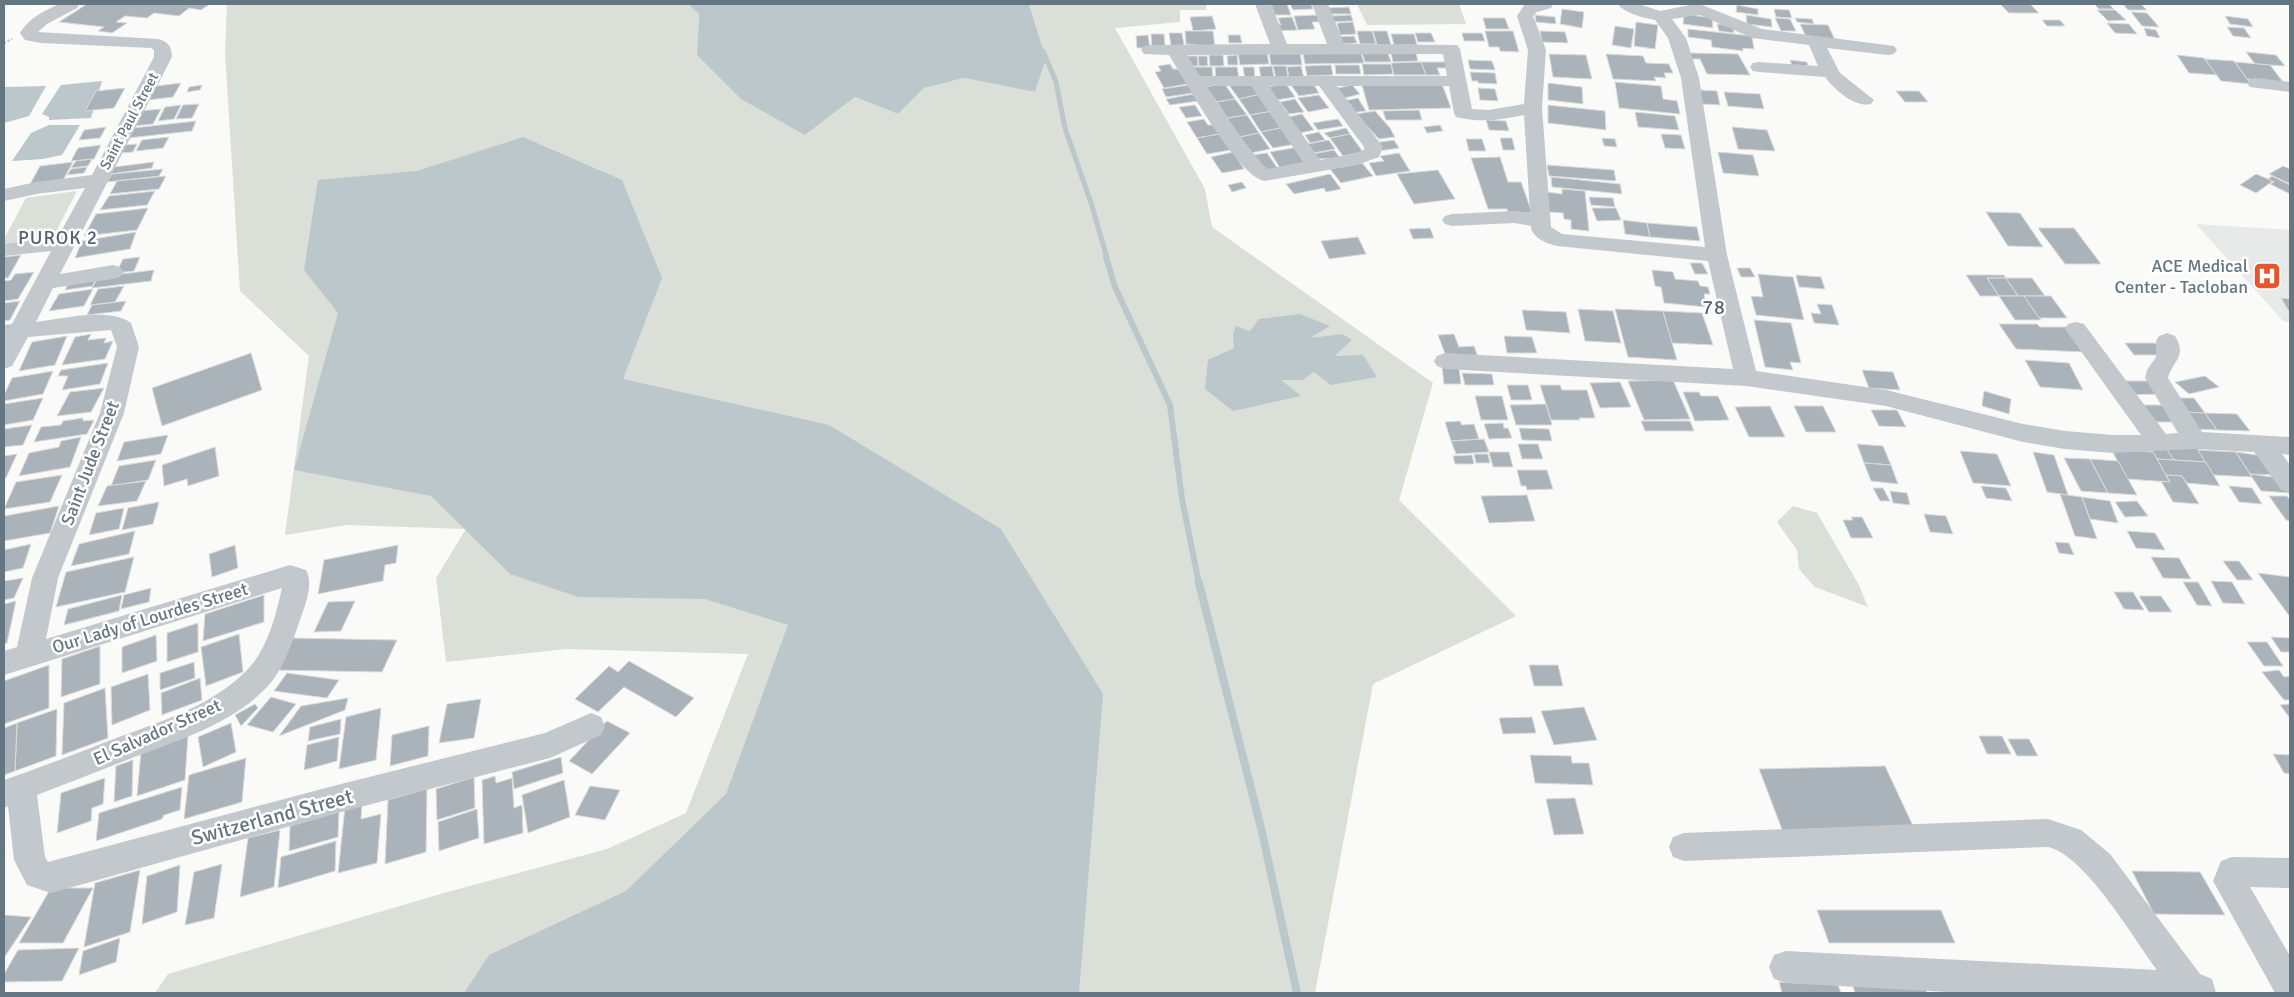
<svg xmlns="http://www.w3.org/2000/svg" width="2294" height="997" font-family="Signika,sans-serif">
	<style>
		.built { fill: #e8e9e9 }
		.green { fill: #dadfd7; fill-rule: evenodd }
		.water { fill: #bbc7cb }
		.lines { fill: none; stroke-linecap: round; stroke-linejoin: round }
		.stream-far2 { stroke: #bbc7cb; stroke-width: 5 }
		.stream-far1 { stroke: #bbc7cb; stroke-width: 6 }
		.stream { stroke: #bbc7cb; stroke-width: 8 }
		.building { fill: #aab3b9; stroke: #dcdcda }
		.path { stroke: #bbbfc2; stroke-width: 2.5; stroke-dasharray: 2 2; stroke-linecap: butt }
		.minor { fill: #c3c8cc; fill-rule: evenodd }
		.labels { text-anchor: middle; stroke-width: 5; stroke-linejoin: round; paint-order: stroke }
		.far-street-label { font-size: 15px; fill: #657683; stroke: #fff }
		.poi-label { font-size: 18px; fill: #657683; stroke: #fff; text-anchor: end }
		.street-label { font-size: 18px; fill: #657683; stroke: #fff }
		.neighbourhood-label { font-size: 19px; letter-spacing: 1px; fill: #57646e; stroke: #fff }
		.quarter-label { font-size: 20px; letter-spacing: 1px; fill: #57646e; stroke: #fff }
		.near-street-label { font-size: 21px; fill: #657683; stroke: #fff }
	</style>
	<rect width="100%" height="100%" fill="#fafaf8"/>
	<polygon class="built" points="2196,224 2290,230 2290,322 2284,322"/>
	<g class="green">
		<path d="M227,4h461l11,10 -2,41 108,80 50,-38 43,17 26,-26 40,-10 71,14 11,-33 -17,-55h177v6h-26v12l-65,6 90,161 7,38 221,156 -34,117 117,116 -143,68 -58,309h-1160l13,-19 276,-81 163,-44 79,-36 62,-159 -182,-5 -120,13 -10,-84 30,-49 -119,-4 -62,10 24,-179 -69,-65 -15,-238zM1329,326l-21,13 35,-5 9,6 -17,16 -32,24h-23l20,16 -91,-36 25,-12 16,-17z"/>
		<polygon points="1357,4 1459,4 1466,24 1367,25"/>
		<polygon points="77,191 52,239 4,246 4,239 26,198"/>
		<polygon points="1793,506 1817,513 1859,585 1868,607 1815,587 1799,569 1797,550 1777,522"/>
	</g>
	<g class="water">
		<polygon points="688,4 1029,4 1046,59 1035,92 964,78 924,88 898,114 855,97 805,135 741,99 697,55 699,14"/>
		<polygon points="102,81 91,118 49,120 49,117 42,114 61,85"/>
		<polygon points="46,86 29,116 4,123 4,87"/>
		<polygon points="49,125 80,125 62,155 43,159 12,161 31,133"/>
		<polygon points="523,137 622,180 662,278 623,379 829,425 1001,529 1103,694 1079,993 464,993 489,955 626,891 726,794 788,625 705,599 578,597 510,574 431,496 294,470 338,313 304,270 318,180 417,171"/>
		<polygon points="1300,314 1330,326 1310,338 1343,334 1352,340 1335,356 1363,355 1377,377 1331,385 1314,372 1303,380 1281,380 1301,396 1233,411 1205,389 1208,360 1234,348 1233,333 1236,326 1250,331 1259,319"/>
	</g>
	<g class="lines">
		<polyline class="stream-far2" points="1043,51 1056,82 1065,128 1092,206 1107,258"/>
		<polyline class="stream-far1" points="1106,257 1115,287 1170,405 1182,499 1199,584"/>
		<polyline class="stream" points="1199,583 1262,832 1297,993"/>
	</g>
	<g class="building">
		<polygon points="87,4 210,4 201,10 189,8 179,16 154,13 147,18 125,16 116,22 127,23 112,33 98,31 104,27 59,22"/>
		<polygon points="1271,4 1287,4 1291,15 1275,15"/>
		<polygon points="1290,4 1311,4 1313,9 1293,10"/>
		<polygon points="2000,4 2030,4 2039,13 2009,13"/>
		<polygon points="2094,4 2109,4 2114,9 2099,9"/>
		<polygon points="2123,4 2141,4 2147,10 2128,10"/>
		<polygon points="1737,5 1758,9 1758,15 1736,12"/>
		<polygon points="1349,7 1351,14 1329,14 1327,8"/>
		<polygon points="1562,9 1584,12 1582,28 1560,24"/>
		<polygon points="1774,9 1789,10 1792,18 1776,17"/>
		<polygon points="2097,10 2115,10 2126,20 2108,21"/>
		<polygon points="2131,12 2147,13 2159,27 2142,26"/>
		<polygon points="1684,14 1712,18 1713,28 1683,24"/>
		<polygon points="1317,15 1319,22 1312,22 1315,29 1298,30 1294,16"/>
		<polygon points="1351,15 1353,21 1331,22 1330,16"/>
		<polygon points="1535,15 1555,17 1556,24 1536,22"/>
		<polygon points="1746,15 1771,19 1772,27 1747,24"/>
		<polygon points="1212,16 1216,29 1193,31 1190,17"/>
		<polygon points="2225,16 2248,19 2253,27 2230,24"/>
		<polygon points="1292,17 1297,30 1276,31 1274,25 1281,25 1278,18"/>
		<polygon points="1483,18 1505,18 1509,29 1486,29"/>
		<polygon points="1775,18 1790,19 1796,31 1781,31"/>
		<polygon points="1795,18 1812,19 1814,24 1797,22"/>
		<polygon points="2042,20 2060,20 2065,26 2047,26"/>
		<polygon points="1353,22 1356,34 1340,35 1337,23"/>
		<polygon points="1636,22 1658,25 1655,49 1634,46"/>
		<polygon points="2107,23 2129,24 2137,34 2115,33"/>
		<polygon points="1717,24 1732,25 1734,33 1719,31"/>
		<polygon points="1800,24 1828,25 1835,40 1807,39"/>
		<polygon points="1615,26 1634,29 1631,48 1612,45"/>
		<polygon points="2227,27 2244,28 2251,38 2233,36"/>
		<polygon points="2144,28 2156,30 2160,38 2147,36"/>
		<polygon points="1688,29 1752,36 1754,49 1743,48 1743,51 1712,47 1711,40 1688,37"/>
		<polygon points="1185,31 1213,31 1215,47 1186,44"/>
		<polygon points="1357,31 1372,31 1376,44 1360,44"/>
		<polygon points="1373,31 1387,31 1391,45 1377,45"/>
		<polygon points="1485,31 1513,31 1519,52 1500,51 1499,47 1489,47"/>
		<polygon points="1540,31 1565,32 1568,43 1542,42"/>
		<polygon points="1169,33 1182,33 1184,45 1171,46"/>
		<polygon points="1415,33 1431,33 1435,42 1418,42"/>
		<polygon points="1462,33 1482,33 1485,41 1464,41"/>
		<polygon points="1151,34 1164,34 1165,47 1152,47"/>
		<polygon points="1391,34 1414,34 1417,45 1394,45"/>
		<polygon points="1148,35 1150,48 1137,48 1136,36"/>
		<polygon points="1228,35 1240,35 1242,43 1229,43"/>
		<polygon points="1354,36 1357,43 1340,44 1338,37"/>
		<polygon points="1360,50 1364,63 1305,64 1303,54"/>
		<polygon points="1269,52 1300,52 1302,65 1271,65"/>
		<polygon points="2246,52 2276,55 2285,66 2255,64"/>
		<polygon points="1238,53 1267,53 1269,64 1240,65"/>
		<polygon points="1362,53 1388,53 1391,62 1365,62"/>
		<polygon points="1391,53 1416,53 1418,61 1393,62"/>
		<polygon points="1689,53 1738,54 1750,75 1707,74 1700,59 1691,59"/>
		<polygon points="1549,54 1586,55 1592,79 1553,77"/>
		<polygon points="1606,54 1643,56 1646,63 1669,64 1673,73 1664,73 1666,78 1654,77 1656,81 1613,79"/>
		<polygon points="1209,55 1223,55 1224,66 1210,66"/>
		<polygon points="1237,55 1238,65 1228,65 1227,56"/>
		<polygon points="2177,55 2204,58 2217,75 2189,73"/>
		<polygon points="1188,56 1197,56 1198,66 1189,66"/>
		<polygon points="1198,56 1207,56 1208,66 1199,66"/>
		<polygon points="2205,59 2234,61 2251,84 2221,81"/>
		<polygon points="1468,60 1492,61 1495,70 1470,69"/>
		<polygon points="1790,60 1807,62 1808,66 1792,65"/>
		<polygon points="1421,62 1447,62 1449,68 1437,68 1440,75 1426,75"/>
		<polygon points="1421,62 1426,75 1394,75 1391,63"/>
		<polygon points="2235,62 2270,65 2283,82 2247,79"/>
		<polygon points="1170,64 1173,69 1178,69 1187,84 1164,88 1155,72 1161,71 1158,66"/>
		<polygon points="1362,64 1391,64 1393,74 1364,75"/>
		<polygon points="1331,65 1333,75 1307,76 1305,66"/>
		<polygon points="1335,65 1359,65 1361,74 1336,74"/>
		<polygon points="1272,66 1274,78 1261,78 1259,67"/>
		<polygon points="1273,66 1286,66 1288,78 1276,78"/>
		<polygon points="1301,66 1304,78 1289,78 1287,67"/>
		<polygon points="1192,67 1212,67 1213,77 1193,77"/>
		<polygon points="1215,67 1237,67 1239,78 1216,79"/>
		<polygon points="1243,67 1254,67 1255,79 1245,79"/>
		<polygon points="1470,72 1495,73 1497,84 1478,83 1478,81 1472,81"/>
		<polygon points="1312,82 1319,93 1299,96 1291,85"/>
		<polygon points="1615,82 1661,86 1663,99 1677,101 1680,114 1619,108"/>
		<polygon points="181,83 173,97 148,100 156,86"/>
		<polygon points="1224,83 1235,99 1217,102 1206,87"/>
		<polygon points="1548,83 1582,87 1583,104 1548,100"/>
		<polygon points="1286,84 1295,97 1276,100 1267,87"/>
		<polygon points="1442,84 1451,108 1369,110 1362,85"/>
		<polygon points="202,85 200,90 187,92 189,87"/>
		<polygon points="1189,85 1193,93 1166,97 1162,89"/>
		<polygon points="1229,85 1254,85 1261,94 1239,99"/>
		<polygon points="1352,85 1360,94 1341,99 1333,89"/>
		<polygon points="125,88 114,108 85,111 96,91"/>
		<polygon points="1478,88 1495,89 1498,101 1480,100"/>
		<polygon points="1699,90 1717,91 1720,105 1702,104"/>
		<polygon points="1896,91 1919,91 1928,102 1905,102"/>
		<polygon points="1724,92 1760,94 1764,109 1728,106"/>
		<polygon points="1194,94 1198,101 1170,105 1166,99"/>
		<polygon points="1261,94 1273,111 1250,115 1239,99"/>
		<polygon points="1319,95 1329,108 1308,112 1298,98"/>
		<polygon points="1358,98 1366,111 1351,113 1343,101"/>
		<polygon points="1235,99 1247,115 1227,118 1217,102"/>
		<polygon points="1295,99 1304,112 1289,114 1280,102"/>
		<polygon points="199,104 192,118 176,119 183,105"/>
		<polygon points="181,105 174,119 158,121 165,107"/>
		<polygon points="1195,105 1202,116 1186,118 1179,107"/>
		<polygon points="1548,105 1605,111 1606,130 1548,123"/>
		<polygon points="161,109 153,124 133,126 140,111"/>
		<polygon points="1419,110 1422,120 1386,120 1383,111"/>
		<polygon points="1273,111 1285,127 1261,132 1250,115"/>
		<polygon points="1375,111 1390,128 1395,137 1379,139 1356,114"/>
		<polygon points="1635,112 1675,116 1679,130 1638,127"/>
		<polygon points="1302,114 1314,130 1295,134 1284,118"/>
		<polygon points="1247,115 1259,133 1240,137 1227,118"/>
		<polygon points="1204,119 1208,125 1214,125 1220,134 1197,138 1187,122"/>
		<polygon points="1338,119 1343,126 1318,130 1313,123"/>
		<polygon points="1486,120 1506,121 1509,131 1489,130"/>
		<polygon points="196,121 192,131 128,138 133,128"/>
		<polygon points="1440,125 1443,131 1427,133 1424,127"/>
		<polygon points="106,127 100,138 79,140 84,130"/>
		<polygon points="1285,127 1296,144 1273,148 1261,132"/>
		<polygon points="1732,127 1767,130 1775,151 1738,149"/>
		<polygon points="1346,128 1350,134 1330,138 1324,133"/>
		<polygon points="1319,132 1325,140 1310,143 1305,135"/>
		<polygon points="1259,133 1270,149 1251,153 1240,137"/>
		<polygon points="1220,134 1231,150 1207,154 1197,138"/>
		<polygon points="1350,134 1363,152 1343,156 1330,138"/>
		<polygon points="1661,134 1681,135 1685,149 1665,148"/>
		<polygon points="169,137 163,148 136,151 142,140"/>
		<polygon points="1500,138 1512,138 1515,150 1503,150"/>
		<polygon points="1602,138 1615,139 1617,147 1604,146"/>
		<polygon points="1466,139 1482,139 1486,151 1469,151"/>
		<polygon points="1329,140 1335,149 1308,154 1302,145"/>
		<polygon points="1394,140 1399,148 1379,151 1374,143"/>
		<polygon points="137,144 133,152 120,153 125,145"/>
		<polygon points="101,145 94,159 71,161 78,148"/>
		<polygon points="1298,147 1308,163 1280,168 1270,152"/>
		<polygon points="1334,150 1340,158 1317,159 1313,154"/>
		<polygon points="1233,152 1244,169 1222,173 1211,157"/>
		<polygon points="1718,152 1753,155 1759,176 1723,173"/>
		<polygon points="1267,153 1278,169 1263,172 1252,155"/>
		<polygon points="1399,153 1410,171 1376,176 1369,163 1384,161 1380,156"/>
		<polygon points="1500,157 1508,182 1521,182 1532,213 1508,213 1507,209 1488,209 1471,158"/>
		<polygon points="92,159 88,166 71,168 76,161"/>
		<polygon points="73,162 62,182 29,186 40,166"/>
		<polygon points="154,162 152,168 111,174 114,167"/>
		<polygon points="1362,163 1373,176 1341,183 1330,169"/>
		<polygon points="1547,165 1614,170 1616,181 1549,176"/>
		<polygon points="2283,166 2290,169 2290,184 2269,174"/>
		<polygon points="87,167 84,173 67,175 71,169"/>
		<polygon points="163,169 159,176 107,182 112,174"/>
		<polygon points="1438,170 1455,199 1414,204 1397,174"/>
		<polygon points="1330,174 1341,189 1326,192 1324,188 1294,194 1286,184"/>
		<polygon points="2256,174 2273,181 2256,193 2240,185"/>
		<polygon points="166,176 159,189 110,194 117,181"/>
		<polygon points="2272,176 2290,185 2290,194 2270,184 2274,182 2268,179"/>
		<polygon points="1551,177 1620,184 1622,194 1552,187"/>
		<polygon points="1242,182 1246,188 1232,192 1228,185"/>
		<polygon points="1562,189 1585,191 1589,231 1571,229 1571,220 1564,219 1563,213 1548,212 1547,192 1562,194"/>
		<polygon points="155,191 147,205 100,210 109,196"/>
		<polygon points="1589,197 1613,198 1615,207 1591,205"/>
		<polygon points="148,208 137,230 84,236 96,214"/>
		<polygon points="1592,208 1616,208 1621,220 1597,221"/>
		<polygon points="1986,212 2020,213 2043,247 2008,246"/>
		<polygon points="1623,220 1647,223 1650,237 1625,234"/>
		<polygon points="1647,223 1697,227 1700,241 1650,237"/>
		<polygon points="1430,228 1434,238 1413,239 1409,229"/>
		<polygon points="2038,228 2074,228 2101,264 2065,264"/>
		<polygon points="136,232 130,249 75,258 82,241"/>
		<polygon points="1358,237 1366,254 1329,259 1321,241"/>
		<polygon points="21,255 8,278 4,278 4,257"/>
		<polygon points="140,257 134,271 116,273 123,259"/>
		<polygon points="1690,263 1702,263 1708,274 1695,274"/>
		<polygon points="1737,268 1750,268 1755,277 1741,277"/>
		<polygon points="154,270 151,281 92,288 98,277"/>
		<polygon points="1652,270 1673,272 1675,279 1698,281 1700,286 1708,287 1710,294 1704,294 1706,307 1664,303 1661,287 1655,286"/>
		<polygon points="34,272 18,299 4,301 4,281 11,280 15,274"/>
		<polygon points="1758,274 1793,277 1804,320 1756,315 1751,296 1763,297"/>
		<polygon points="1796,275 1821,277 1825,289 1799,287"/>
		<polygon points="1966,275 2004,275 2006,278 1987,278 1999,296 1980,296"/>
		<polygon points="96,278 93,286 65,290 69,282"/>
		<polygon points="1987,278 2006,278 2018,296 1999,296"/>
		<polygon points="2006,278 2032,278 2045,296 2018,296"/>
		<polygon points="124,286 115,302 90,305 98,289"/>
		<polygon points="93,289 84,306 49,311 59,294"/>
		<polygon points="1999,296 2024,296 2041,320 2015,320"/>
		<polygon points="2024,296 2051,296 2067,318 2039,318"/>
		<polygon points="2281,298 2290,299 2290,313"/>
		<polygon points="20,301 10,320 4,321 4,303"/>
		<polygon points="126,301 121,311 87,315 92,305"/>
		<polygon points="1817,304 1832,305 1839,325 1814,323 1811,313 1821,314"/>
		<polygon points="1578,309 1613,311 1621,343 1585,341"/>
		<polygon points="1615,309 1663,311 1677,360 1628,357"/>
		<polygon points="1522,310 1566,312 1570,333 1526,330"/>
		<polygon points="1663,311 1702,313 1713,345 1672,343"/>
		<polygon points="1754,320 1791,323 1801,363 1790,362 1793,370 1765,367"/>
		<polygon points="1999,324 2037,324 2040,327 2067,327 2084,352 2016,349"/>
		<polygon points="91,334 88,340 106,338 104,343 113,341 105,359 62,365 75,337"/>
		<polygon points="1454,334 1459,347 1474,346 1478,357 1447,359 1438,335"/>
		<polygon points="67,336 55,365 19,371 32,342"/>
		<polygon points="1504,336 1532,337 1537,353 1507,353"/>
		<polygon points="2125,343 2155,343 2165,355 2134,355"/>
		<polygon points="251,353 262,390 162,426 152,388"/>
		<polygon points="2025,360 2069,363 2083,390 2040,387"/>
		<polygon points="108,363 100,384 62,390 68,376 58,376 61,370"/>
		<polygon points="1442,367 1459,368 1461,384 1444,384"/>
		<polygon points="1862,370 1893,372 1900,390 1869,388"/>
		<polygon points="53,371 43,394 4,401 4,395 12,378"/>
		<polygon points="1462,373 1492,374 1494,385 1465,385"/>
		<polygon points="2205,376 2219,387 2189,394 2175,382"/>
		<polygon points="1673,380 1690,419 1644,420 1628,381"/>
		<polygon points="2117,381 2147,381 2160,394 2127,395"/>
		<polygon points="1620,382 1631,407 1600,408 1590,383"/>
		<polygon points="1507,385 1528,385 1532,400 1511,400"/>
		<polygon points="1540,385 1560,385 1562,390 1587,390 1595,418 1579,418 1580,420 1551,420"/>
		<polygon points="104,388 91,412 57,416 70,392"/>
		<polygon points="1984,391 2011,399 2009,414 1982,406"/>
		<polygon points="1683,392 1699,392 1701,396 1718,396 1729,420 1695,421"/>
		<polygon points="1475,396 1502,396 1508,420 1481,420"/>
		<polygon points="43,398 33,420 4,425 4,404"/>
		<polygon points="2171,398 2194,398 2205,413 2181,412"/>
		<polygon points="1546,404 1552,425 1516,425 1510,405"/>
		<polygon points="2138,405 2162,405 2175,422 2151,422"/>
		<polygon points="1770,406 1785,437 1749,437 1735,407"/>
		<polygon points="1794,406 1823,406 1836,432 1806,432"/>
		<polygon points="1871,410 1897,410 1906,427 1879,426"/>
		<polygon points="2181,412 2205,413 2217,430 2193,429"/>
		<polygon points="2205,413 2237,414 2250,431 2217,430"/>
		<polygon points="83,418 83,421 94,420 87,434 34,442 41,427 61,425 63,421"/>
		<polygon points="1460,421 1462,425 1474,424 1479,439 1451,441 1445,422"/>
		<polygon points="1641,421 1690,421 1694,431 1645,431"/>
		<polygon points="1503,423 1504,428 1508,428 1512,438 1489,439 1484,424"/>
		<polygon points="32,425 23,445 4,447 4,429"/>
		<polygon points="1519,428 1549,429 1552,441 1522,440"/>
		<polygon points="168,435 161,454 117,461 124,442"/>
		<polygon points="81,437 70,467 19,476 29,453 59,447 61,441"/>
		<polygon points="1484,439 1489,452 1456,454 1451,441"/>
		<polygon points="2193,441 2206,462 2174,460 2165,447"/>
		<polygon points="1518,444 1538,444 1543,459 1522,459"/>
		<polygon points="1857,444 1883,446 1891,465 1864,463"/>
		<polygon points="215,447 219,476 188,486 187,479 164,486 162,465"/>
		<polygon points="2165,447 2174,460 2157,459 2153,452 2111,449"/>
		<polygon points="2111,449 2153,452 2170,482 2127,479"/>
		<polygon points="2198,450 2236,452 2252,477 2213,475"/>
		<polygon points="1960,451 1997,454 2011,486 1973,483"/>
		<polygon points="1489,452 1509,452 1513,467 1493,467"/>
		<polygon points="2033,452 2054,455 2068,495 2047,492"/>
		<polygon points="2236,452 2263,456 2278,475 2250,474"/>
		<polygon points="17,454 6,478 4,478 4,456"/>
		<polygon points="1474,454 1488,454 1490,463 1476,463"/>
		<polygon points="1472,455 1474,464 1455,464 1453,456"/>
		<polygon points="2064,458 2090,459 2108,493 2081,491"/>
		<polygon points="2090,459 2118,461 2137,495 2108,493"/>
		<polygon points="2157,459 2206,462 2220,486 2187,483 2182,476 2166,475"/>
		<polygon points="156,460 148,480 111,486 119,466"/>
		<polygon points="1864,463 1891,465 1898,484 1871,481"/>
		<polygon points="1517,470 1547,470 1553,489 1527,490 1526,486 1521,486"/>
		<polygon points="2250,474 2279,478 2290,489 2290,493 2261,491"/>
		<polygon points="62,475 50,502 4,509 16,482"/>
		<polygon points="2166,475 2182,476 2199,504 2173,502 2161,481 2170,482"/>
		<polygon points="146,481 137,501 98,506 107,486"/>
		<polygon points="1981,486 2006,488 2012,501 1986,498"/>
		<polygon points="2229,486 2252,488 2262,504 2239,502"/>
		<polygon points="1873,488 1883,488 1890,501 1880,501"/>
		<polygon points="1890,491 1907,493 1910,505 1893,503"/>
		<polygon points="2060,494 2082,497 2097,539 2075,536"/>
		<polygon points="1527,495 1535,521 1489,523 1481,496"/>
		<polygon points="2269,496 2287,496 2290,500 2290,521 2286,520"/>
		<polygon points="2082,497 2110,501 2118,523 2090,519"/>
		<polygon points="2137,501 2148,516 2125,517 2115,502"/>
		<polygon points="159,502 153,524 122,530 128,508"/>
		<polygon points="59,506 50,533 4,541 4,516"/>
		<polygon points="124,508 119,529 89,535 96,513"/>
		<polygon points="1924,514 1946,516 1953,534 1930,532"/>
		<polygon points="1851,517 1862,517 1873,538 1851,538 1843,520 1853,520"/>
		<polygon points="135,531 129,554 71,566 79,544"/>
		<polygon points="2127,531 2155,533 2165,550 2136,548"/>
		<polygon points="2055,542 2069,543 2074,555 2059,553"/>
		<polygon points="31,544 23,568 4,572 4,550"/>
		<polygon points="235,545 238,568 212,577 209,554"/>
		<polygon points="398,545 396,563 385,565 383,581 318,594 324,560"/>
		<polygon points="134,557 125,592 56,607 66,572"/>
		<polygon points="2151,557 2179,558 2191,579 2163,578"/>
		<polygon points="2223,561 2239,561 2253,580 2237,580"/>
		<polygon points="2258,573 2290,577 2290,617"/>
		<polygon points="23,578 14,598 4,600 4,581"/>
		<polygon points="2211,581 2232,582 2245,604 2223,603"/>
		<polygon points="2183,582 2198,582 2212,606 2197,605"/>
		<polygon points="151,588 149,602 121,609 124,595"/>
		<polygon points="2114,592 2133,592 2144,610 2124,609"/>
		<polygon points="122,595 119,611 64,625 68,609"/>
		<polygon points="264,595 264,622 203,641 205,614"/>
		<polygon points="2139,596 2161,596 2172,612 2149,612"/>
		<polygon points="16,601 7,643 4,644 4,604"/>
		<polygon points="355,601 341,631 314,632 328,602"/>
		<polygon points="198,623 198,652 167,662 167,633"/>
		<polygon points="239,634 243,672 206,686 201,647"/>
		<polygon points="156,635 157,661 122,673 122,647"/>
		<polygon points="2271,637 2290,638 2290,652 2281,652"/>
		<polygon points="291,638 397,640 382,672 273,670"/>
		<polygon points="2247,642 2267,642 2283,666 2264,666"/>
		<polygon points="100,646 100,684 61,697 62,659"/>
		<polygon points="629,661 694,698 676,717 624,687 598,712 575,699 609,666 618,672"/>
		<polygon points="194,662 195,678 160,690 160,673"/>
		<polygon points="49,665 49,708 4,724 4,681"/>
		<polygon points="1529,665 1558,665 1563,686 1534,686"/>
		<polygon points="2279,670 2284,677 2290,676 2290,700 2284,700 2262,672"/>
		<polygon points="287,673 339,680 327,698 274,691"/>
		<polygon points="148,674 150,710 112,725 111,687"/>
		<polygon points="200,678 202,700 162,715 161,693"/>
		<polygon points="105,688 108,738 62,755 64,703"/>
		<polygon points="271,697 296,704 273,732 247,725"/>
		<polygon points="348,698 345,710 279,736 301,706"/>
		<polygon points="481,699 474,738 439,743 447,704"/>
		<polygon points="255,704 258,708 241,726 235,715"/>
		<polygon points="2290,704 2290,718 2280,705"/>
		<polygon points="1584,707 1597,740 1554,745 1541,711"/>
		<polygon points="381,708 376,760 339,769 346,717"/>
		<polygon points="57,709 56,756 15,771 17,723"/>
		<polygon points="1532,717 1536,733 1503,734 1499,718"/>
		<polygon points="341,719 340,734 308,741 310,727"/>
		<polygon points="607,721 630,733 592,774 569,761"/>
		<polygon points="17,723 15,771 4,775 4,728"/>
		<polygon points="231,723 236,752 203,767 198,737"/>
		<polygon points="429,726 428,756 390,766 392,735"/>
		<polygon points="188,736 185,780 137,796 141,751"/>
		<polygon points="1979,736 2002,736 2011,754 1987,754"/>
		<polygon points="339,737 337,761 304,770 307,745"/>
		<polygon points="2008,739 2029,739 2038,756 2017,756"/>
		<polygon points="2273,754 2290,755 2290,774 2284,773"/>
		<polygon points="1530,755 1571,756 1572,763 1589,763 1593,785 1535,783"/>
		<polygon points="561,757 563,773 514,789 512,772"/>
		<polygon points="246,758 242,802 184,819 189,775"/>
		<polygon points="133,760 132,796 114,802 116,766"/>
		<polygon points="1885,766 1914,828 1783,832 1759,769"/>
		<polygon points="495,776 496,783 512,778 514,808 522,805 523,833 484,844 482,780"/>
		<polygon points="474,777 475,808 437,820 436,789"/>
		<polygon points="105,778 103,804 92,808 91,821 57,833 61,793"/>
		<polygon points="564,780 570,817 528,833 522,795"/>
		<polygon points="590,786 620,790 605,820 575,815"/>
		<polygon points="182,787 180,810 164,815 162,819 96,841 99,813"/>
		<polygon points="427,789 426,852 385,864 388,800"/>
		<polygon points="1575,798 1584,834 1554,835 1546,799"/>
		<polygon points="362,803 361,819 381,814 377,863 338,873 345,807"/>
		<polygon points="477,809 479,838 439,851 438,822"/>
		<polygon points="339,812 338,837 289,851 290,826"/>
		<polygon points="280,830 274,887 240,897 248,838"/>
		<polygon points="336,841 335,871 278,888 281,857"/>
		<polygon points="222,864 214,918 185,925 194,872"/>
		<polygon points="180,865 177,912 142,924 147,876"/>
		<polygon points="140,870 130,932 84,947 95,883"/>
		<polygon points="2132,871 2200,872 2225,915 2154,914"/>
		<polygon points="51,888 93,888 63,943 19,943"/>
		<polygon points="1817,910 1941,910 1955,943 1829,943"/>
		<polygon points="4,915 31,917 4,958"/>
		<polygon points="120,938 116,962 79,975 83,951"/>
		<polygon points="79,948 62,981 4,982 4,974 18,950"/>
		<polygon points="1851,979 1924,984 1927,993 1855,993"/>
		<polygon points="1779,982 1838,985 1841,993 1782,993"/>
	</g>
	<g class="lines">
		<polyline class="path" points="4,43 12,39"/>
		<g class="minor">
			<path d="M59,4h20l-2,4 -30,16 -9,8 120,7c10,2 14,8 14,18l-112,217 53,-9 7,2 4,5 -4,5 -7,2 -60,9 -17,34c26,-3 73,-15 95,1l8,24 -15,66 -66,165 -12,61 244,-74 16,5c8,14 -1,35 -6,50 -8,23 -17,51 -34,68 -34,36 -89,53 -134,70 -31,12 -63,25 -95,37l8,62 3,5 289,-77 208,-52 46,-20 10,4 4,9 -4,9 -51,23 -213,55 -286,80 -24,-8 -13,-25 -6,-54 -4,2v-28c35,-12 71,-26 107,-40 45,-17 100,-33 135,-69 21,-20 30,-56 36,-83l-278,87v-24l13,-4 15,-69 68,-165 17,-66 -6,-17 -83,7 -16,29 -8,3v-44l8,-1 39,-73 -47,5v-12l54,-7 27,-49 -49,6 -32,7v-12l32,-7 56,-7 62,-118v-7l-3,-2 -110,-5 -16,-3 -5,-7c9,-15 24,-22 39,-29z"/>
			<path d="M1255,4h16l16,40h40l-15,-40h16l16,40 113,1 3,4 12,60 17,1 35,-6 4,-54 -11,-34 8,-12h28l-2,4 -14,4 -4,4 13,34 -4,58 9,119 11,7 143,13 -24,-169 -13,-40 -13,-18c-11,-2 -31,-7 -37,-16h21l21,7 30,-6h12l60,24 132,17 3,4 -3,4 -6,1 -61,-7 13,25 34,27 -3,4c-16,4 -36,-14 -46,-27l-66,-5 -6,-1 -3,-4 3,-4 6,-1 59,4 -9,-21 -57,-7 -52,-23 -28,4 14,19 13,40 28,177 29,116 130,19 137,34 42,7 48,4h28l-76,-106 3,-5 8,-2 8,2 82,110 12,-1 -33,-55 2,-8 9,-13v-16l3,-5 8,-3 8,3c13,21 -3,25 -7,42l34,54 88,5v18l-8,-1 8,11v27l-9,-2 -27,-38 -59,-3 -82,4 -48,-4 -42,-7 -137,-36 -140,-20 -301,-17 -8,-3 -3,-5 3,-5 8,-3 288,16 -25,-108 -151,-15c-10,-2 -26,-9 -26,-20l-17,-3 -62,3 -7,-2 -3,-4 3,-4 7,-2 62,-3 16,2 -6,-98c-23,5 -44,8 -68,2l-2,-4 -5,-27h-112l46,61 -4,10 -22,8 -93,16c-28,-7 -78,-99 -95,-126l-25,-1 -3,-4 3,-4 6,-1 120,-1zM1443,54l4,22h-247l-13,-21zM1206,86h45l52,76 -35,7 -5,-4 -24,-30zM1269,86h50l45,61v3l-11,4 -33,6z"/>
			<polygon points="2256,78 2290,82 2290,92 2250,87 2247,83 2250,79"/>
			<path d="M2048,819l33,11 29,24 90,120 12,5 4,14h-252l-178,-10 -12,-4 -5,-12 5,-12 12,-4 371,19c-24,-32 -71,-114 -109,-123l-364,14 -11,-4 -4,-10 4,-10 11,-4z"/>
			<polygon points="2232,857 2290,858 2290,888 2250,887 2290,956 2290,993 2275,993 2213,881 2221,861"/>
		</g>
	</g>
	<defs>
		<g id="hospital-square" transform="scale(1.4375)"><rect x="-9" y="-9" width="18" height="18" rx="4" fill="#e4572e" stroke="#fff"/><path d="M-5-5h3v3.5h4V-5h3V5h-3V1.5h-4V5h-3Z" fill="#fff"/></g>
	</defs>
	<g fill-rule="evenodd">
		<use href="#hospital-square" x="2267" y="276"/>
	</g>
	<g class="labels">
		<g class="far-street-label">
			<text transform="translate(129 121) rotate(-62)" y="5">Saint Paul Street</text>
		</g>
		<g class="poi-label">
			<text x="2248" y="272">ACE Medical<tspan x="2248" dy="21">Center - Tacloban</tspan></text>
		</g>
		<g class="street-label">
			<text transform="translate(90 463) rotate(-69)" y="6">Saint Jude Street</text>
			<text transform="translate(150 618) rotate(-17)" y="6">Our Lady of Lourdes Street</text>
			<text transform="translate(157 732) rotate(-24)" y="6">El Salvador Street</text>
		</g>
		<g class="neighbourhood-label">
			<text x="58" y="244">PUROK 2</text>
		</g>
		<g class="quarter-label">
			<text x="1714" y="314">78</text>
		</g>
		<g class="near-street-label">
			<text transform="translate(272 817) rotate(-15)" y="7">Switzerland Street</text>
		</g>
	</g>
	<rect width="2294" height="997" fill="none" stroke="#657683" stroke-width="10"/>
</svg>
